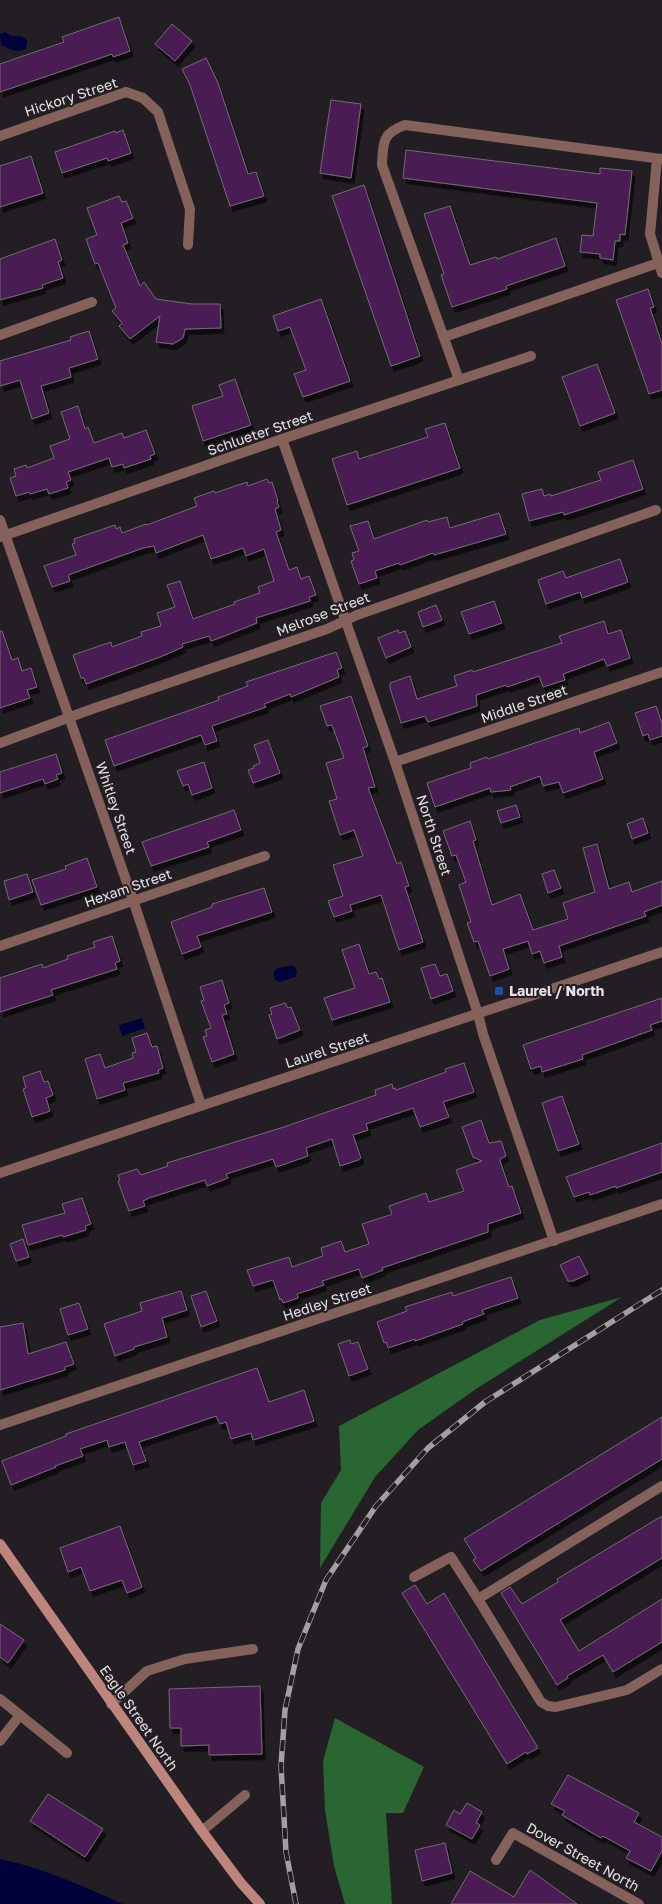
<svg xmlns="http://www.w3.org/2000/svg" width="662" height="1904" font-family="'Golos Text',sans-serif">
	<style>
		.forest { fill: #296631 }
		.water { fill: #000339 }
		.building { fill: #491b52; stroke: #726c73; filter: url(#shadow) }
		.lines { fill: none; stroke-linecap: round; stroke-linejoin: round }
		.lane { stroke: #84615b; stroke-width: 10 }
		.street { stroke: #84615b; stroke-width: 10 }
		.secondary { stroke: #be857c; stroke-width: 10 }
		.rail-casing { stroke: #a39fa3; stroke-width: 5.5 }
		.rail { stroke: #231e23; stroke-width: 4; stroke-dasharray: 11; stroke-linecap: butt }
		.transit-dot { fill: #1a4fb4; stroke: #231e23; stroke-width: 2 }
		.labels { text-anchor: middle; stroke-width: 4; stroke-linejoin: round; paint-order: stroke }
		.street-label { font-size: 14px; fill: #e6e3e6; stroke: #231e23 }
		.poi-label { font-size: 14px; font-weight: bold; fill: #e6e3e6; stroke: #231e23; text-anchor: start }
	</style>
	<defs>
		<filter id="shadow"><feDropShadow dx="3" dy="5.5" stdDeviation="0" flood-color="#0009"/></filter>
	</defs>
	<rect width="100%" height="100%" fill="#231e23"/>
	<g class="forest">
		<polygon points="622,1297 476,1389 418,1430 375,1477 320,1568 321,1503 341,1470 339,1426 540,1320"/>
		<polygon points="335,1718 424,1767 403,1813 386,1813 392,1904 345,1904 334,1866 325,1810 323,1761"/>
	</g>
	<g class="water">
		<path d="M5,32l6,4c6,1 10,-2 16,4l-1,8c-8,7 -17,0 -25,-3l-1,-11z"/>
		<polygon points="291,965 295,967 297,973 295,977 280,982 275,980 273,974 276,969"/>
		<polygon points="142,1018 145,1028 122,1036 119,1025"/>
		<path d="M0,1859c43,9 83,27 123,45h-123z"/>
	</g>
	<g class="building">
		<polygon points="119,17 130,51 113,57 112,54 0,92 0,64 64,42 62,37"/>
		<polygon points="172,24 192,41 175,61 155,44"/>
		<polygon points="206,58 218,83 248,174 256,172 264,196 230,206 190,85 182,69"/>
		<polygon points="331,100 361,104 351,178 320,173"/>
		<polygon points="123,130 131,153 108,161 107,158 62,173 55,152 115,131 116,133"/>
		<polygon points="406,150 600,174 600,168 632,171 625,235 620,234 620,241 615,241 613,260 600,258 600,254 580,252 582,235 593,236 597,203 403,178"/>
		<polygon points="31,156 43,193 0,207 0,166"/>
		<polygon points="364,185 420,356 391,366 332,196"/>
		<polygon points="119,196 122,202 126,201 133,218 121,223 128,243 123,245 140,286 144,282 156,299 192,304 220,304 221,328 185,329 183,338 173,344 156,342 160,316 130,339 119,326 122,323 112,311 116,308 98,263 95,264 86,239 97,235 87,208"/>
		<polygon points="450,206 470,265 496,257 497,259 556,238 565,266 506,286 507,289 452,307 441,275 444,274 424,214"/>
		<polygon points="55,239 62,260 58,262 63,278 42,285 43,288 0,300 0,259"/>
		<polygon points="648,289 654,307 650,308 662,344 662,390 649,394 616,300"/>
		<polygon points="321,299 350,381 303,397 294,374 306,370 290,327 278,331 273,316"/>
		<polygon points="89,331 98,359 69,368 71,377 41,386 49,413 32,419 20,380 0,386 0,361 71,340 70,337"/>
		<polygon points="597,364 615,413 580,426 562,377"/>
		<polygon points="235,379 251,425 203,441 192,406 223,396 219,385"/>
		<polygon points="78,406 85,429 88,427 94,443 122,433 124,438 146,430 155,454 150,456 151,459 124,468 123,464 112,467 109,458 68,472 71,480 66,482 68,488 49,494 47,489 30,494 29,492 16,496 10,478 16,476 14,469 26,465 27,468 54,458 50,446 70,439 61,412"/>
		<polygon points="445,423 460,468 347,505 332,459 357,451 359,459 428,437 425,429"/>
		<polygon points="633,460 643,489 564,515 563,512 529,521 522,494 542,489 544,496 550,494 551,496 601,480 598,472"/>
		<polygon points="267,479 269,483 272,482 278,501 277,501 279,507 275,509 281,530 276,532 289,570 297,567 301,579 309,576 316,595 309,597 310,601 256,618 257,623 227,635 211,641 209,636 182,644 183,647 160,657 86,684 84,678 81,678 73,655 111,642 112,647 142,636 141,632 161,626 157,613 175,607 167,585 180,581 193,619 235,604 234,602 260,593 258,587 274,581 264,549 246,556 243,548 211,559 203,535 156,553 154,546 143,548 68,575 70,581 52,587 44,566 76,555 72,544 75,543 74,539 115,525 116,529 120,527 122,533 146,524 147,525 197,506 194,498 214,491 215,493 247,482 248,486"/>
		<polygon points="499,513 506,534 434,555 433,553 400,565 399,563 375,571 377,578 359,584 351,561 354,560 352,553 359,551 350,526 368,521 374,539 427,520 428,522 447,517 450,528"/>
		<polygon points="620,559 628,582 582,598 580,592 546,604 538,580 563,571 566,578"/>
		<polygon points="494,601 502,623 469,634 461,612"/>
		<polygon points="436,605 442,620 423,627 418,612"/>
		<polygon points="604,621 608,634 621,630 630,658 607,666 604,659 563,674 565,680 543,687 539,676 507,687 506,685 476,695 477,706 428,722 425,716 401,723 390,688 390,683 410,676 417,699 457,686 454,676 472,670 473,672 562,643 559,636"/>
		<polygon points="398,630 399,633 405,631 411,647 386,658 378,638"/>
		<polygon points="0,631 2,631 12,660 18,658 22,671 31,668 37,687 27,690 30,698 0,708"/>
		<polygon points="336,652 342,668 337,670 339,677 291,697 290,694 264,704 266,707 212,726 217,741 205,745 201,735 114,766 105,740 219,700 218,697 248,686 246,682"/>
		<polygon points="351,696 368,746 363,748 375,787 368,788 397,864 401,862 409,886 405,887 423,942 399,950 381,895 350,905 352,911 334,917 328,901 343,896 333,865 363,856 354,830 340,835 329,801 337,799 326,763 344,758 332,725 327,726 320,706"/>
		<polygon points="656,706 662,723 662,736 650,740 648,734 643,736 635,713"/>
		<polygon points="609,722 617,743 594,752 603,779 563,793 559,782 543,786 540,776 510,787 511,790 491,792 490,788 435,807 427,783 471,768 470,763 487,757 488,759 579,728 580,733"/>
		<polygon points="268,740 280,773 253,783 248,770 254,768 253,766 260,763 254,745"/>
		<polygon points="56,754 62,773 56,775 58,779 45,784 43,779 0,793 0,772"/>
		<polygon points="204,762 212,788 192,795 188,784 183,786 177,771"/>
		<polygon points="516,805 520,817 501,823 497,811"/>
		<polygon points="234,810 241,830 207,842 209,847 151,866 142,842"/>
		<polygon points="643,818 648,833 632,839 627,824"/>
		<polygon points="470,821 476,840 473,841 492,905 520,894 533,930 568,919 563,903 595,892 583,848 597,844 609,889 629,882 632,892 662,881 662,905 644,912 646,916 559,946 562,957 544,963 540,951 532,954 528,941 503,949 509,969 490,976 478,941 474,942 467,923 471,922 459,885 466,882 456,855 452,856 443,831"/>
		<polygon points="87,858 97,887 41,905 32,880 66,869 65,866"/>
		<polygon points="554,870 561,888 548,893 542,874"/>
		<polygon points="27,874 33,892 9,900 4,881"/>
		<polygon points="264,888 272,912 197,936 201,947 182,954 171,922 212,907 212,904"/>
		<polygon points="112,936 120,961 115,963 117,969 51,990 53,995 0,1012 0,978 42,964 43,968 68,959 67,956 95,947 93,942"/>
		<polygon points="359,944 369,974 376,972 379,979 382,978 390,1002 332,1020 324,998 355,988 342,950"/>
		<polygon points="435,964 440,976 447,974 453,991 431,999 421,968"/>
		<polygon points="222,980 229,1003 224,1005 227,1014 222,1015 234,1054 212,1062 203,1037 207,1036 205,1030 211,1028 201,1001 204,1000 200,987"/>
		<polygon points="662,998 662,1021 650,1025 652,1030 582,1055 583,1059 542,1072 541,1066 531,1069 523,1045"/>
		<polygon points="285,1003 288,1008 291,1007 300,1030 277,1039 269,1015 272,1014 270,1008"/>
		<polygon points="147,1033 152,1047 157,1046 163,1068 158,1070 159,1073 123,1083 125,1090 97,1099 85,1059 100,1054 105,1068 133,1058 132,1053 136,1052 132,1038"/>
		<polygon points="464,1063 474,1092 443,1102 449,1117 420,1127 413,1108 366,1124 368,1130 353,1135 361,1158 358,1160 340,1166 332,1139 306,1148 308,1156 276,1167 273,1159 226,1174 228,1178 207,1186 205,1180 149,1198 143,1201 145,1206 129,1211 127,1206 118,1181 120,1180 118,1175 137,1169 141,1175 168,1166 167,1163 284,1127 376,1095 375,1090 392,1084 393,1089 395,1088 396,1090 446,1072 445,1069"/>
		<polygon points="40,1071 44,1082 48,1081 53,1095 46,1098 50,1111 32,1117 23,1089 26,1088 23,1077"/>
		<polygon points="562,1096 579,1144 558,1151 542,1103"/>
		<polygon points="481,1120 489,1143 501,1141 506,1156 501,1158 500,1161 509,1187 512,1186 521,1213 488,1224 488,1232 382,1268 383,1270 362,1278 359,1269 322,1281 324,1285 297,1294 298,1298 283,1303 282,1299 280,1300 273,1280 253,1286 247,1270 289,1257 292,1267 323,1256 321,1248 341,1241 345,1252 369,1244 362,1224 390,1215 392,1214 389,1206 426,1193 429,1202 464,1191 456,1170 482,1161 473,1157 462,1127"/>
		<polygon points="662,1143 662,1172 616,1188 616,1186 590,1195 589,1192 574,1197 566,1177"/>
		<polygon points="82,1198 91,1224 85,1226 86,1230 63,1237 62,1235 28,1245 22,1225 65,1213 62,1204"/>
		<polygon points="23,1239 29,1257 16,1261 10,1244"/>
		<polygon points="579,1256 588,1274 573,1281 568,1281 560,1265"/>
		<polygon points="511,1277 518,1298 482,1310 484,1314 462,1322 463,1324 415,1341 415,1339 388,1348 386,1342 384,1343 377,1322 407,1311 405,1307 452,1292 453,1296"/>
		<polygon points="181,1291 187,1310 162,1318 167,1337 134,1347 134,1349 115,1356 104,1324 142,1311 140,1303"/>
		<polygon points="206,1291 217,1321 201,1327 191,1296"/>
		<polygon points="79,1303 88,1329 68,1335 60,1309"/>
		<polygon points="23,1323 28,1354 66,1342 74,1364 65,1367 65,1370 0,1390 0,1327"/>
		<polygon points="350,1340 351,1344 358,1342 368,1369 349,1376 338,1344"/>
		<polygon points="257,1368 269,1402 304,1390 314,1421 253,1440 251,1433 231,1439 226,1422 220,1424 216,1416 139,1442 146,1461 133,1465 125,1442 109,1447 107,1440 80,1449 83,1456 55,1466 56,1467 11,1485 2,1461 66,1436 66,1434"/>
		<polygon points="662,1417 662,1459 481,1571 473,1560 476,1558 464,1539"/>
		<polygon points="662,1516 662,1558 560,1620 579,1651 662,1599 662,1642 613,1672 603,1655 567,1676 568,1678 557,1685 501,1593 510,1587 522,1604 558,1582 557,1579"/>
		<polygon points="120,1526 142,1587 127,1593 122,1580 90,1591 81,1567 68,1572 60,1548"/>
		<polygon points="415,1585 427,1604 444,1593 538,1748 527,1754 526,1752 507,1764 402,1593"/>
		<polygon points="0,1624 24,1640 8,1663 0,1657"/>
		<polygon points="260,1686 262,1754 209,1755 209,1745 181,1746 181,1728 170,1728 169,1689"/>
		<polygon points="568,1775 639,1813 634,1822 662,1837 662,1851 651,1871 626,1858 630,1851 603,1836 601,1838 562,1815 565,1811 551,1804"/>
		<polygon points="48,1794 103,1829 85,1857 30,1821"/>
		<polygon points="467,1803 482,1812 476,1823 480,1825 472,1839 446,1825 454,1810 460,1814"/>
		<polygon points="445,1843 452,1873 422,1881 415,1850"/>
		<polygon points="530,1870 577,1904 451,1904 470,1871 514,1897"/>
	</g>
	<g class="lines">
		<g class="lane">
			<polyline points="657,159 650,234 662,273"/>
			<polyline points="444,337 658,263"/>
			<path d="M459,380l-77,-215c1,-22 0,-32 23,-40l257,34"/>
			<polyline points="662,1486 478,1599 541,1702 548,1706 556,1707 627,1690 662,1669"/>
			<polyline points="414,1577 451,1557 478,1599"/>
			<polyline points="0,1699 67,1753"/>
			<polyline points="111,1704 147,1671 185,1659 253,1649"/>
			<polyline points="0,1741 20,1715"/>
			<polyline points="202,1831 245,1795"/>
		</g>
		<g class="street">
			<polyline points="0,136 126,92 143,98 158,112 190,209 188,245"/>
			<polyline points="0,335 92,302"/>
			<polyline points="282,439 395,762 478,1014 483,1034 554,1241"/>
			<polyline points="0,520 133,900 201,1105"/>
			<polyline points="0,537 282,439 531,356"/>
			<polyline points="0,743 92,709 327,629 357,615 656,510"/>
			<polyline points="395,762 662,672"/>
			<polyline points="0,946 265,856"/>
			<polyline points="0,1173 662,952"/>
			<polyline points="0,1425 662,1204"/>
			<polyline points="496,1860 513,1833 639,1904"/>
		</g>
		<polyline class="secondary" points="0,1544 202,1831 241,1883 260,1904"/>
		<g class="rail-casing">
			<polyline id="rail" points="296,1904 286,1852 281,1766 285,1710 298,1649 326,1580 376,1506 428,1448 485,1402 662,1290"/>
		</g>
		<use href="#rail" class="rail"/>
	</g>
	<rect class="transit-dot" x="494" y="986" width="10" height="10" rx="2.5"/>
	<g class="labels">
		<g class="street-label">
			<text transform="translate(71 97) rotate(-18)" y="5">Hickory Street</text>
			<text transform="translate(260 433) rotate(-19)" y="5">Schlueter Street</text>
			<text transform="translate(323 614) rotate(-21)" y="5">Melrose Street</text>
			<text transform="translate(524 704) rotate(-19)" y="5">Middle Street</text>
			<text transform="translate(116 808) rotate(71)" y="5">Whitley Street</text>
			<text transform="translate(434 835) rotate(72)" y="5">North Street</text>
			<text transform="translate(128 888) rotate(-19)" y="5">Hexam Street</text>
			<text transform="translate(327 1050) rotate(-18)" y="5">Laurel Street</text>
			<text transform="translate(327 1302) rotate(-18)" y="5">Hedley Street</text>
			<text transform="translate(139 1718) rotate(55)" y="5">Eagle Street North</text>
			<text transform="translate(583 1857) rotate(29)" y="5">Dover Street North</text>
		</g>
		<g class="poi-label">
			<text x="509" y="996">Laurel / North</text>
		</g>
	</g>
</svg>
